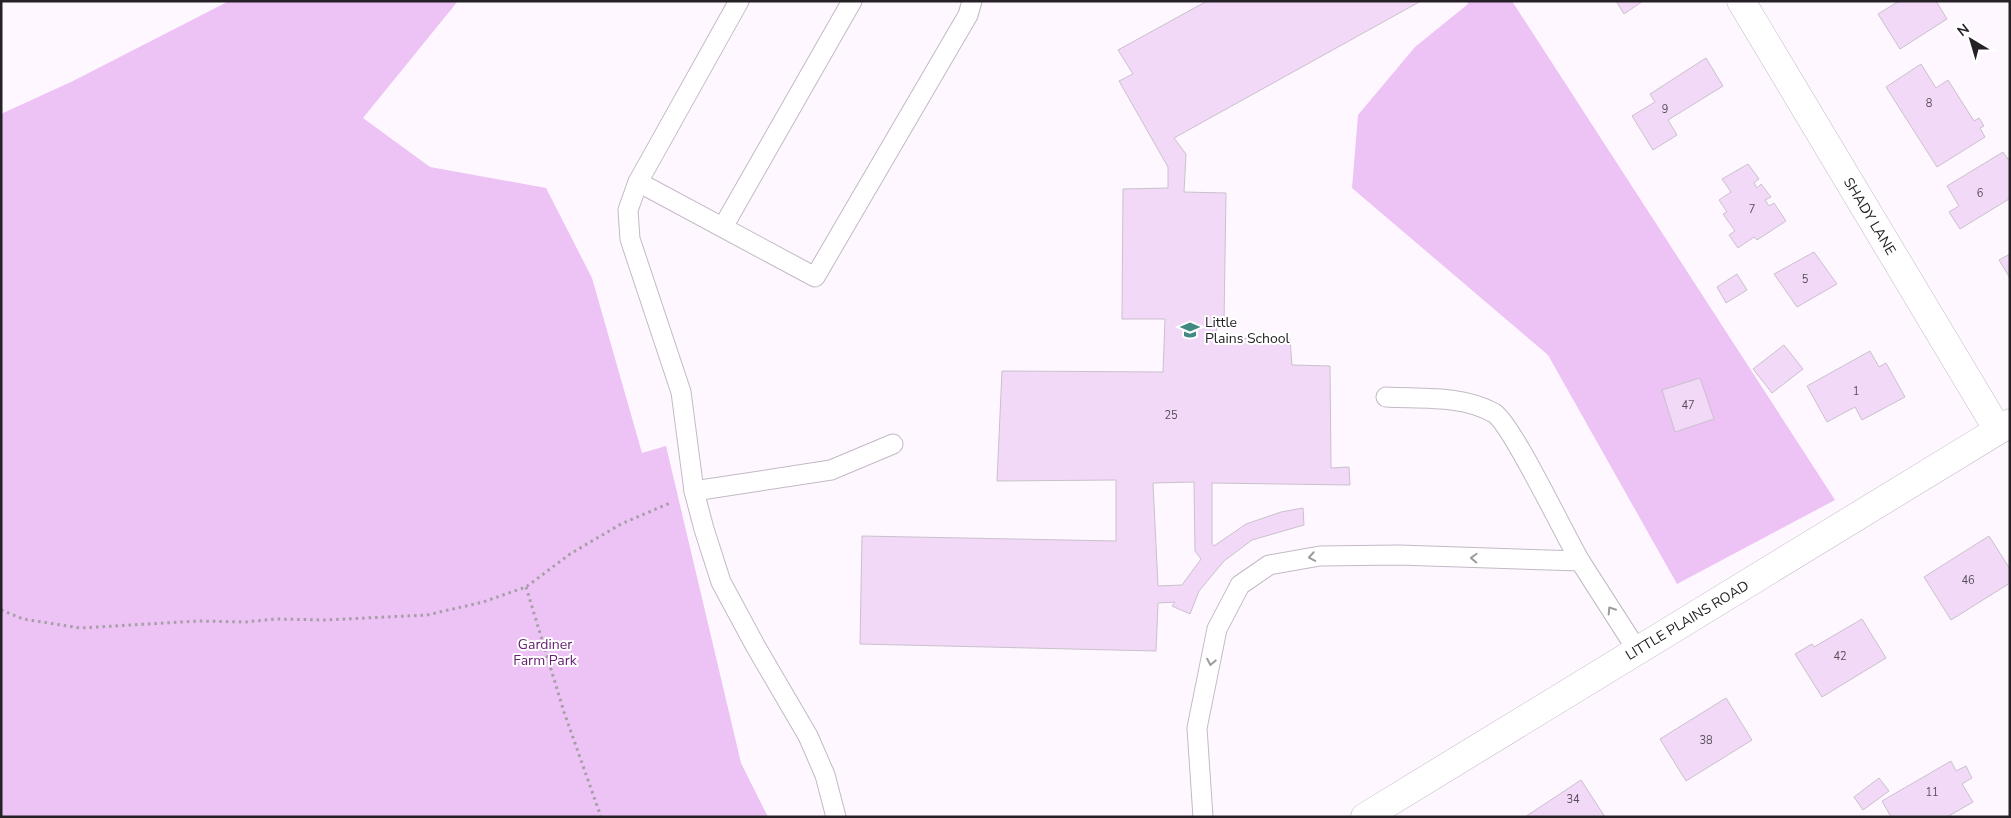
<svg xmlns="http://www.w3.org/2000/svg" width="2011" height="818" font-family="'Nunito Sans',sans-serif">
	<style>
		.green { fill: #edc2f5 }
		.building { fill: #f2d9f7; stroke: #cac1cc; fill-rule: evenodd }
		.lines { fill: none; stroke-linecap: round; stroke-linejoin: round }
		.lane-casing { stroke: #c3b9c5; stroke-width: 21 }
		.street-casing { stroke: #c3b9c5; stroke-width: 29 }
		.secondary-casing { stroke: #c3b9c5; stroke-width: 29 }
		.path { stroke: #a59fa6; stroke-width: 3; stroke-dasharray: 2.5 4; stroke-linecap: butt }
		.lane { stroke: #fff; stroke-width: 19 }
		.street { stroke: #fff; stroke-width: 28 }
		.secondary { stroke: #fff; stroke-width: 28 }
		.oneway { stroke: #9d9b9d }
		.labels { text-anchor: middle; stroke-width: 4; stroke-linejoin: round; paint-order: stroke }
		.number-label { font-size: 11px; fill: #584f5a }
		.street-label { font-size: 14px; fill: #252126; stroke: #fff }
		.poi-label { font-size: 14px; fill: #252126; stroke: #fff; text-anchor: start }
		.park-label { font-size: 14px; fill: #672074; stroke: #fff }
	</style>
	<rect width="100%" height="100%" fill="#fef7ff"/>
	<g class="green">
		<polygon points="229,1 458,1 363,118 430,167 546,188 592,278 642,453 666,446 741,763 768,817 1,817 1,114 73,81"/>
		<polygon points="1467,1 1512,1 1835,500 1677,584 1548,355 1352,188 1358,115 1415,47 1468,4"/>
	</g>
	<g class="building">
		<path d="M1207,1h214l-247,137 12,16 -2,38 42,1 -2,128 -7,1 -1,16 74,1 2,26 38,1 1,102 18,-1 1,18 -138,-2v60l2,3 32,-22 35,-12 22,-4 1,17 -52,15 -28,21 -25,30 -9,23 -18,-8 3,-4 -17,1 -2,48 -296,-7 2,-108 254,5v-61l-119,1 5,-110 161,1 2,-53h-43l1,-130 45,-1v-21l-49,-86 14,-7 -15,-24zM1194,482l1,69 6,8 -19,26 -24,1 -5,-103z"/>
		<polygon points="1616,1 1643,1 1624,14"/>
		<polygon points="1899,1 1936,1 1947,19 1900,49 1878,14"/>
		<polygon points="1706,58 1723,86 1668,120 1677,135 1653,150 1632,116 1655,102 1650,94"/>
		<polygon points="1921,64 1936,88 1948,80 1974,121 1979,118 1984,126 1980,128 1985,137 1937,167 1886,87"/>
		<polygon points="2003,152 2010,162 2010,201 2009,199 1960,229 1949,212 1959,206 1947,186"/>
		<polygon points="1748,164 1759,179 1754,183 1757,188 1761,184 1771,197 1765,200 1769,206 1774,203 1786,221 1757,240 1754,237 1738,248 1729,235 1735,231 1723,214 1727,212 1719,200 1731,192 1722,179"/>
		<polygon points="1814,252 1837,284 1797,307 1774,274"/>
		<polygon points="2010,254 2010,278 1999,260"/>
		<polygon points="1737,274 1747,290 1726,303 1717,287"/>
		<polygon points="1784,345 1803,369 1772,393 1753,369"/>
		<polygon points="1870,351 1879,367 1886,363 1905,397 1862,420 1855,407 1827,422 1807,386"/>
		<polygon points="1700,378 1714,419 1675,432 1662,390"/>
		<polygon points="1989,536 2010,569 2010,583 1951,620 1924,577"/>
		<polygon points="1862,619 1886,658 1822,697 1795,654 1812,644 1814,647"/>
		<polygon points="1726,698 1752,740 1686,781 1660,739"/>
		<polygon points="1951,761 1956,771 1966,766 1972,778 1962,784 1973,802 1947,817 1891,817 1882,801"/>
		<polygon points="1879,778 1889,791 1863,810 1854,797"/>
		<polygon points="1581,780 1605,817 1525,817"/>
	</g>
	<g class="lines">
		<g class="lane-casing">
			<g id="lane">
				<polyline points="739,1 638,182 628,210 630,239 681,392 694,491 704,529 721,582 756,647 808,736 825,775 836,817"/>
				<polyline points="638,182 815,277 968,15 972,1"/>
				<polyline points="723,227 852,1"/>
				<path d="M1386,397c35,2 77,-2 108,16 18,11 71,123 86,148"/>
				<polyline points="694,491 831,470 893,444"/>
				<polyline points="1203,817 1197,728 1217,629 1240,585 1269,565 1320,556 1399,555 1580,561 1637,650"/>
			</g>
		</g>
		<g class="street-casing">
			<polyline id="street" points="1741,1 1998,430"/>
		</g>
		<g class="secondary-casing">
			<polyline id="secondary" points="1365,817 2010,423"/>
		</g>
		<g class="path">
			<polyline points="526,587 564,712 601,817"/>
			<polyline points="1,610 23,619 80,628 198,621 245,622 275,619 325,620 427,615 483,602 526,587 570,554 621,524 670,503"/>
		</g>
		<use href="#lane" class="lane"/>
		<use href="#street" class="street"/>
		<use href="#secondary" class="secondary"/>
	</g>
	<defs><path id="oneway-chevron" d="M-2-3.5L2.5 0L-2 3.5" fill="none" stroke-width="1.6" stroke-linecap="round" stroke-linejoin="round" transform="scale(1.25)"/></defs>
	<g class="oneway">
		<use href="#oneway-chevron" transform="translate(1312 557) rotate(170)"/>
		<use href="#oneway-chevron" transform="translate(1474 558) rotate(-178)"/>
		<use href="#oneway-chevron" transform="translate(1611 610) rotate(-123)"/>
		<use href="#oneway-chevron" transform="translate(1211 662) rotate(101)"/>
	</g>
	<defs>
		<g id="school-bare" transform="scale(1.5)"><path d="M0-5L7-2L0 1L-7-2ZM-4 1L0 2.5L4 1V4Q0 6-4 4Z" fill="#428984" stroke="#fff" stroke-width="2.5" paint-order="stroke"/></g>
	</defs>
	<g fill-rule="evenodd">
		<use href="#school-bare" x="1190" y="330"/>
	</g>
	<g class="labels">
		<g class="number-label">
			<text x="1929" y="107">8</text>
			<text x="1665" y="113">9</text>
			<text x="1980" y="197">6</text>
			<text x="1752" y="213">7</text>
			<text x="1805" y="283">5</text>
			<text x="1856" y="395">1</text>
			<text x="1688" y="409">47</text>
			<text x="1171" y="419">25</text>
			<text x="1968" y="584">46</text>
			<text x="1840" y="660">42</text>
			<text x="1706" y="744">38</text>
			<text x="1932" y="796">11</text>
			<text x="1573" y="803">34</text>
		</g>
		<g class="street-label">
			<text transform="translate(1870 216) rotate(59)" y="5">SHADY LANE</text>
			<text transform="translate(1687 620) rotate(-31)" y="5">LITTLE PLAINS ROAD</text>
		</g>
		<g class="poi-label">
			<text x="1205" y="327">Little<tspan x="1205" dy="16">Plains School</tspan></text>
		</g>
		<g class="park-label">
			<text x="545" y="649">Gardiner<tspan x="545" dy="16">Farm Park</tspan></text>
		</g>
	</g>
	<rect width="2011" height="818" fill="none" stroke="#252126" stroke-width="5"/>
	<g transform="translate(1971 40) rotate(322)" stroke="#ffffff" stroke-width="4" paint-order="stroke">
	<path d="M0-4L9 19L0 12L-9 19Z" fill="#252126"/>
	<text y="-8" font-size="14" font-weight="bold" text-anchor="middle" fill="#252126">N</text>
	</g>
</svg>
